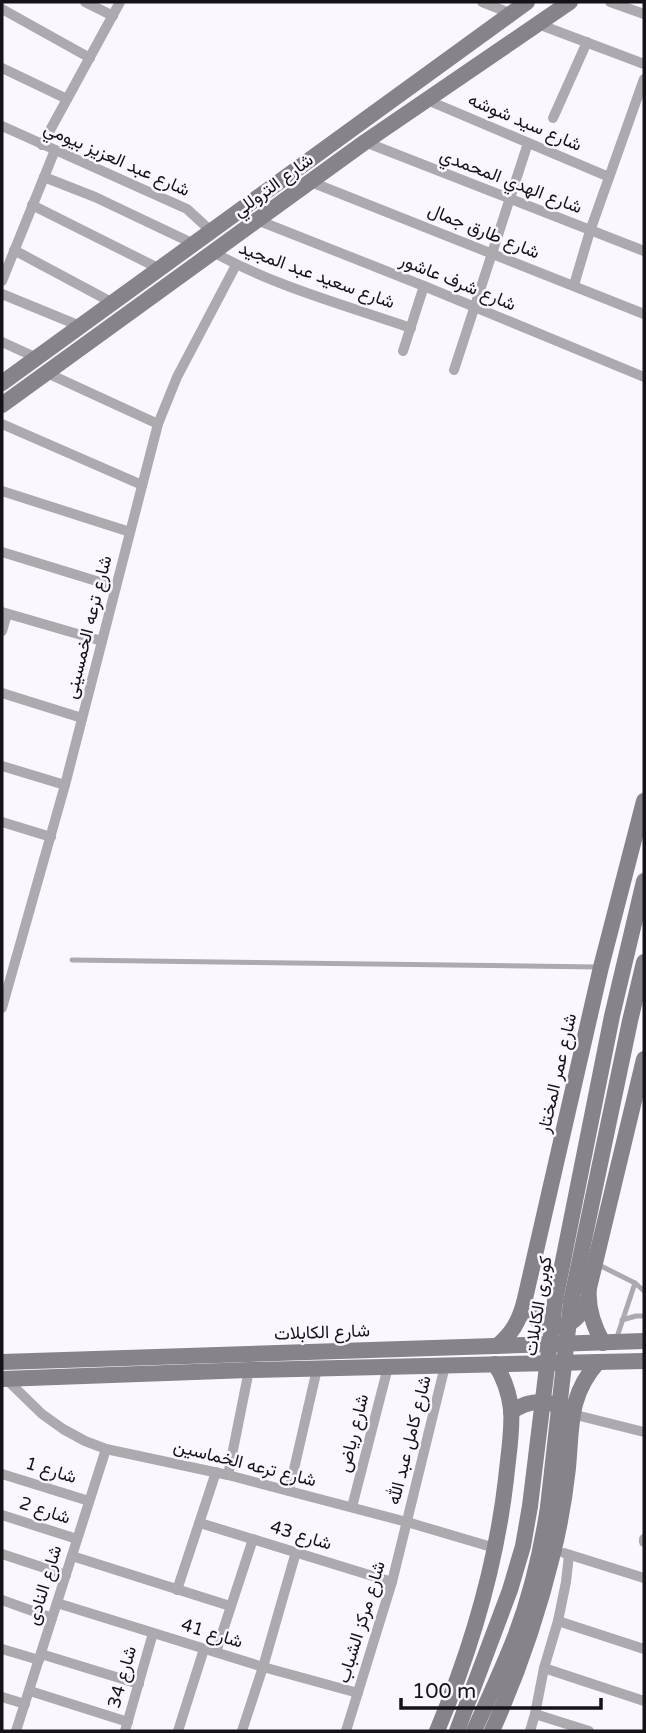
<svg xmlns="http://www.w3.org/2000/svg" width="646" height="1733" font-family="'Varela Round',Vazirmatn,sans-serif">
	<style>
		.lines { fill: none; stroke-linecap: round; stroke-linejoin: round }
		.lane { stroke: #ada9af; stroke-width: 5 }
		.street { stroke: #ada9af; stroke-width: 10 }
		.secondary { stroke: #88838b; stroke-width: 16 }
		.secondary-bridge { stroke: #88838b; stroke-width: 16 }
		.labels { text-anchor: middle; stroke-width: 5; stroke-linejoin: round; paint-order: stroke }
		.street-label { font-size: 18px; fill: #161318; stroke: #fcf7ff }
	</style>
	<rect width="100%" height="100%" fill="#fcf7ff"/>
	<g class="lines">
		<g class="lane">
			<polyline points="72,960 598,967"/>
			<polyline points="599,1265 635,1283 644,1291"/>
			<polyline points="622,1320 636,1316 644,1316"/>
			<polyline points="616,1340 635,1283"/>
		</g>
		<g class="street">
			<polyline points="85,2 113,16"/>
			<polyline points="482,2 510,13"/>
			<polyline points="610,2 644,14"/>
			<polyline points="2,9 90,58"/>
			<polyline points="538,24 644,64"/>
			<polyline points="2,68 67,99"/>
			<polyline points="427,100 609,177"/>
			<polyline points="553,118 587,42"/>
			<polyline points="2,126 187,209 212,232"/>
			<polyline points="365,142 644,251"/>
			<polyline points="42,145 120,2"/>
			<polyline points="44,177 95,197 194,244"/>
			<polyline points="311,182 644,314"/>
			<polyline points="32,205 160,269"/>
			<polyline points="257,220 424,286 644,377"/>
			<polyline points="14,250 113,303"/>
			<path d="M213,252c61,34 132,53 198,76"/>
			<polyline points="2,281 55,150"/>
			<polyline points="574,285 590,231 644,79"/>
			<polyline points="2,294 80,326"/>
			<polyline points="2,342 37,358"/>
			<polyline points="403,351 424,286"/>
			<polyline points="454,370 528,143"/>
			<polyline points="47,373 158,424"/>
			<polyline points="2,424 142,485"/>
			<polyline points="2,491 130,532"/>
			<polyline points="2,552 116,587"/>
			<polyline points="2,612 102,641"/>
			<polyline points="2,631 7,614"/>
			<polyline points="2,693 82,718"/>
			<polyline points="2,766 65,785"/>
			<polyline points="2,822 51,837"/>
			<polyline points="2,1008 65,785 158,424 177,377 236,265"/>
			<polyline points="6,1379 42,1414 63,1429 85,1441 106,1449 228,1475 407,1522 495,1548"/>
			<polyline points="572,1414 644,1432"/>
			<polyline points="2,1474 89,1501"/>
			<polyline points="228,1475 249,1370"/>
			<polyline points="289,1491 317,1369"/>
			<polyline points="352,1507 388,1367"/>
			<polyline points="2,1515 77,1539"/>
			<polyline points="200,1523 392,1582"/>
			<polyline points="644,1542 644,1539"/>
			<polyline points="564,1553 644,1578"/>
			<polyline points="2,1554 66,1575"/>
			<polyline points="72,1556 230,1606"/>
			<polyline points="177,1590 216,1472"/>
			<polyline points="2,1600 52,1618"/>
			<polyline points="57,1603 263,1667 358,1693"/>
			<polyline points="558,1621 644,1649"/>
			<polyline points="2,1649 39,1660"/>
			<polyline points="216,1652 253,1539"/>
			<polyline points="41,1654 139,1684"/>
			<polyline points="544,1668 644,1701"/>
			<polyline points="30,1691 128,1722"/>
			<polyline points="2,1697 25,1704"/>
			<polyline points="535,1714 589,1731"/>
			<polyline points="16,1731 106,1449"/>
			<polyline points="125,1731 153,1633"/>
			<polyline points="178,1731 204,1649"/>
			<polyline points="242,1731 263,1667 296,1552"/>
			<polyline points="346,1731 392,1582 445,1366"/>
			<polyline points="530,1731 535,1714 544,1668 558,1621 566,1582 569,1555"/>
		</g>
		<g class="secondary">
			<polyline points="2,383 527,2"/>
			<polyline points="2,405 365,142 570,2"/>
			<polyline points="555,1301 612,1016 644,881"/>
			<polyline points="571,1302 630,1021 644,962"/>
			<path d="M524,1303c18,34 50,32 64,-4"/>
			<path d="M603,1343c-10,-18 -16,-35 -14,-55l55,-229"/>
			<path d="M497,1346c15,-12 22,-25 27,-43l77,-336 43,-166"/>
			<polyline points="2,1362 644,1341"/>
			<polyline points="2,1379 249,1370 644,1361"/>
			<path d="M511,1412c20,-14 40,-13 59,1"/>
			<path d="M437,1731c34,-81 59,-165 69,-252 2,-21 7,-50 5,-70 -2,-16 -7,-31 -16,-45"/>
			<polyline points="457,1731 510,1590 523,1546 530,1506"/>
			<path d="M474,1731c13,-29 27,-59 39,-89 17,-43 28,-89 35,-135"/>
			<path d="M492,1731c26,-58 46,-116 61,-178 7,-28 12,-57 15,-85 4,-42 0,-72 30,-106"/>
		</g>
		<g class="secondary-bridge">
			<polyline points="530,1506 555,1301"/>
			<polyline points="548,1507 571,1302"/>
		</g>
	</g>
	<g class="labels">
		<g class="street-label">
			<text transform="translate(525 122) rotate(23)" y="6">شارع سيد شوشه</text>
			<text transform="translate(117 159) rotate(24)" y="6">شارع عبد العزيز بيومي</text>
			<text transform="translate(511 181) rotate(21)" y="6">شارع الهدي المحمدي</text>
			<text transform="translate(273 185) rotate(-36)" y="6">شارع التروللي</text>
			<text transform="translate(484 231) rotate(22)" y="6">شارع طارق جمال</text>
			<text transform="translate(317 275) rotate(20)" y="6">شارع سعيد عبد المجيد</text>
			<text transform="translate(458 282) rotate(22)" y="6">شارع شرف عاشور</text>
			<text transform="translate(88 627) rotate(-76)" y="6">شارع ترعه الخمسينى</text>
			<text transform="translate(557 1073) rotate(-77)" y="6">شارع عمر المختار</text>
			<text transform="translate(538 1306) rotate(-81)" y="6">كوبرى الكابلات</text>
			<text transform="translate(322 1332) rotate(-2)" y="6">شارع الكابلات</text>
			<text transform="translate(353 1433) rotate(-76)" y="6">شارع رياض</text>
			<text transform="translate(409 1440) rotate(-76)" y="6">شارع كامل عبد الله</text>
			<text transform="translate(245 1463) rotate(14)" y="6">شارع ترعه الخماسين</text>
			<text transform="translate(51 1470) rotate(17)" y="6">شارع 1</text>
			<text transform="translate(45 1510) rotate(18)" y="6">شارع 2</text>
			<text transform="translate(301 1535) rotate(17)" y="6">شارع 43</text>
			<text transform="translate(44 1585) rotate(-73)" y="6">شارع النادى</text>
			<text transform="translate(361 1622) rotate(-73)" y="6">شارع مركز الشباب</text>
			<text transform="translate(212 1633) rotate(17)" y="6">شارع 41</text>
			<text transform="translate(122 1677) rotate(-74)" y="6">شارع 34</text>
		</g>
	</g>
	<rect width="646" height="1733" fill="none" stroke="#161318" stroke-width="7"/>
	<path d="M401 1698v10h200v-10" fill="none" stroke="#161318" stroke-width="3.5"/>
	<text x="412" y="1698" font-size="21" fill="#161318" stroke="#fcf7ff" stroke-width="5" paint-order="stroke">100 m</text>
</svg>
